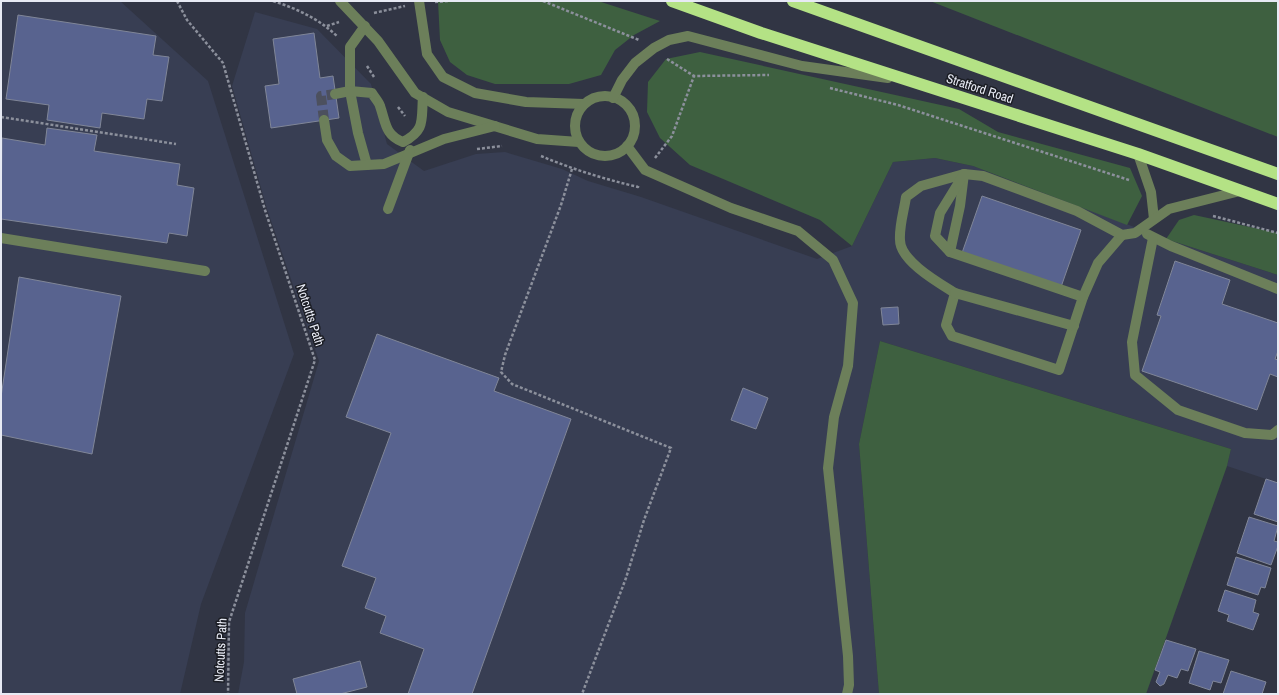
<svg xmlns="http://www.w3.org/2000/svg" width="1279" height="695" font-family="'Archivo Narrow',sans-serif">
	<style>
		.built { fill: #383e53 }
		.green { fill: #3e6040 }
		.building { fill: #58638f; stroke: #808698 }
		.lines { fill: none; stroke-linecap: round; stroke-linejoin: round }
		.minor-tunnel { stroke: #4c505e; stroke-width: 10; stroke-dasharray: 10 5; stroke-linecap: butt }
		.path { stroke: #8c909c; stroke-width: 2.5; stroke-dasharray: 3 2; stroke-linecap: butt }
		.minor { stroke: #6c7f5a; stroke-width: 10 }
		.highway { stroke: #b4e285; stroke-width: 12 }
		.labels { text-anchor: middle; stroke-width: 3; stroke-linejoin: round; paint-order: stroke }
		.street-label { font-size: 13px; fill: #e7eaf4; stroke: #1b1d24 }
	</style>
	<rect width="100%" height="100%" fill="#313544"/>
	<g class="built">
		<polygon points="1,1 120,1 208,81 294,354 201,604 180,694 1,694"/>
		<polygon points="255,12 317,29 371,84 387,144 424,171 476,154 505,152 562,169 588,181 641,197 817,259 852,246 893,162 935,158 973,166 1166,239 1278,275 1278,483 1227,466 1231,449 880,341 859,444 879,694 238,694 244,662 245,613 319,361 267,209 232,86"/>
	</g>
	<g class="green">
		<polygon points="438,1 598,1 660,21 634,35 615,50 601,75 569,84 495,84 467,75 450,62 440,40"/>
		<polygon points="930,1 1278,1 1278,137"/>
		<polygon points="700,52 959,109 998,132 1130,168 1142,196 1127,225 973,166 935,158 893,162 852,246 820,220 690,165 660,138 647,112 648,82 666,59"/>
		<polygon points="1194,215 1278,233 1278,275 1166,239 1179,220"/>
		<polygon points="880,341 1231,449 1227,466 1146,694 879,694 859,444"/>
	</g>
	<g class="building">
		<polygon points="18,15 156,36 153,55 169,57 162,101 147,99 144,119 102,113 100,128 47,120 49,105 6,99"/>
		<polygon points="314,33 320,78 333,76 339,118 271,128 265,86 279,84 273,39"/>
		<polygon points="47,128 97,135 94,151 180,164 177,185 194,188 187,236 169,233 167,243 1,219 2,138 45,145"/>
		<polygon points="982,196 1081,230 1061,287 962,253"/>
		<polygon points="1175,261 1230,280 1222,304 1278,323 1278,351 1275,359 1278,360 1278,377 1270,374 1257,410 1142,371 1161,316 1157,315"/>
		<polygon points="19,277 121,296 92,454 1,435 1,397"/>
		<polygon points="898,307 899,324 883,325 881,308"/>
		<polygon points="377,334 499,378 494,391 571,419 472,694 408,694 424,649 380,633 386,616 365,608 376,578 342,566 391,433 346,417"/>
		<polygon points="743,388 768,398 756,429 731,420"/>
		<polygon points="1266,479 1278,483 1278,522 1254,514"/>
		<polygon points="1249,517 1278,526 1274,541 1278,542 1278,546 1271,565 1237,553"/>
		<polygon points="1236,557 1271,568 1265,588 1261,587 1258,595 1227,585"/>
		<polygon points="1225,590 1256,600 1253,612 1259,614 1253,630 1227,621 1229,615 1218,611"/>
		<polygon points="1166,640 1196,649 1188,671 1181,669 1177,678 1168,675 1164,684 1160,686 1156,682 1160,672 1155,670"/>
		<polygon points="1199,651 1229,660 1221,683 1213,681 1210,690 1189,683"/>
		<polygon points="360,661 367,687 340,694 297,694 293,679"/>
		<polygon points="1231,671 1266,682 1262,694 1223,694"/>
	</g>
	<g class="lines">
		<polyline class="minor-tunnel" points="324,120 321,96 335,94"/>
		<g class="path">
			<polyline points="177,1 187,20 223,63 265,210 315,360 229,622 228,694"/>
			<path d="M273,1c25,8 46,18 65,36"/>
			<polyline points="543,1 639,40"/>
			<polyline points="435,2 449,1"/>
			<polyline points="374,13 405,6"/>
			<polyline points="327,26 339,22"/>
			<polyline points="667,59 694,76"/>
			<polyline points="367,66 374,77"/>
			<polyline points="830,88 898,105 1129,180"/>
			<polyline points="398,107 405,116"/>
			<polyline points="1,117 176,144"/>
			<polyline points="477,149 502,146"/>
			<path d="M541,156c31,13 63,23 97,31l1,-2"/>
			<polyline points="655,158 672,136 694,76 769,75"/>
			<polyline points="572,169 561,205 505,355 501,372 512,384 671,448 644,520 626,578 582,694"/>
			<polyline points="1213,216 1278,233"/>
		</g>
		<g class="minor">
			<polyline points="340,1 378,41 415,93 448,112 537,139 579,142"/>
			<polyline points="419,1 427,54 443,77 475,93 526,102 584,104"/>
			<polyline points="365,26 350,47 350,91 358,133 367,165"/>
			<path d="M335,94l15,-3 22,2c2,4 7,9 8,13 6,17 5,29 23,36 23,-12 18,-22 20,-45"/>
			<circle cx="605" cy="126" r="30"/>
			<polyline points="613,98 622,80 635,63 654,48 669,40 688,36 802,66 888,78"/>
			<polyline points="324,120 327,140 336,156 350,166 384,164 444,139 495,126"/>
			<polyline points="627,146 645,170 731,208 798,231 833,260 853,303 848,366 834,417 828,468 848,656 849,685 847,694"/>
			<polyline points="1138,154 1151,192 1154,219"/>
			<polyline points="388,209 410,150"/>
			<polyline points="1147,234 1171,246 1278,289"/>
			<polyline points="1,238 205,271"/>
			<polyline points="1153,238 1132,342 1135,375 1178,410 1245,433 1272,435 1278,430"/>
			<path d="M950,252l10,-46 4,-32 -43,12 -15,11c-2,14 -7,29 -6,43 0,21 39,43 55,53l-9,32 6,11 107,34 24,-73 15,-34 24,-28"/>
			<polyline points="955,293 1074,326"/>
			<polyline points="1083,297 950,252 935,236 940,213 964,174 983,176 1077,211 1122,235 1135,233 1169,209 1240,191"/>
		</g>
		<g class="highway">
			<polyline points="672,1 761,33 1138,154 1278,204"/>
			<polyline points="793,1 1278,174"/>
		</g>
	</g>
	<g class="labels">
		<g class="street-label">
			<text transform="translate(980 88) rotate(18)" y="5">Stratford Road</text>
			<text transform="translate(311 315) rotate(72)" y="5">Notcutts Path</text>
			<text transform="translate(220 650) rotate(-87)" y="5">Notcutts Path</text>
		</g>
	</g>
	<rect width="1279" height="695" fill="none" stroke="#e7eaf4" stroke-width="4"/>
</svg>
